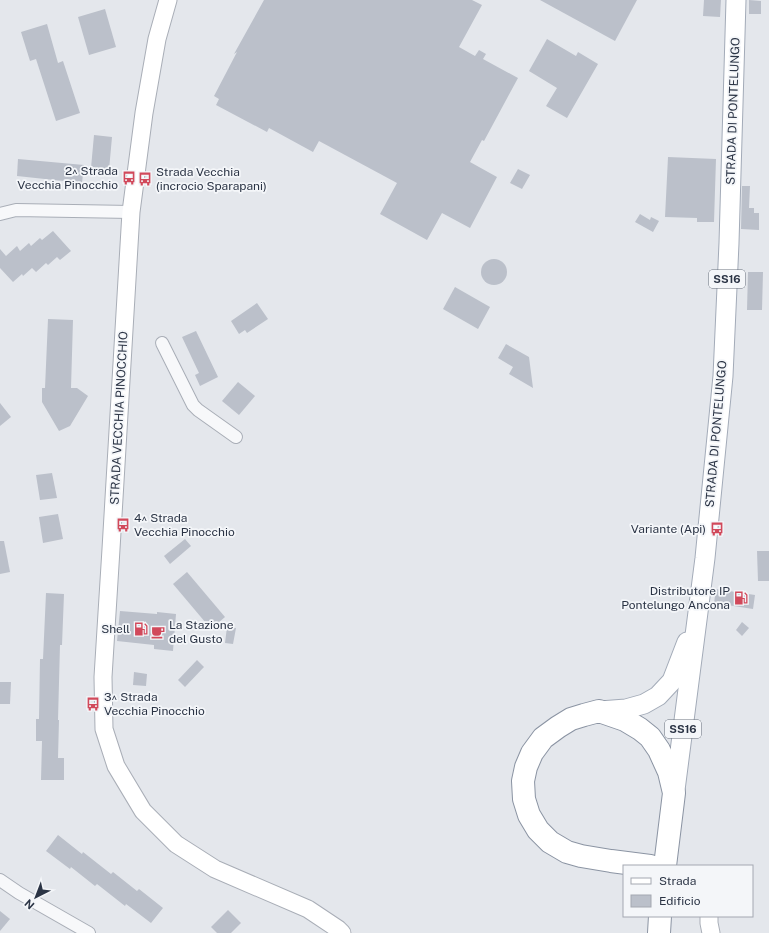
<svg xmlns="http://www.w3.org/2000/svg" width="769" height="933" font-family="'Public Sans',sans-serif">
	<style>
		.building { fill: #bbc0ca }
		.lines { fill: none; stroke-linecap: round; stroke-linejoin: round }
		.street-casing { stroke: #a9aeb7; stroke-width: 14 }
		.secondary-casing { stroke: #a9aeb7; stroke-width: 19 }
		.primary-casing { stroke: #a3abb8; stroke-width: 21 }
		.highway-casing { stroke: #8b94a3; stroke-width: 24 }
		.street { stroke: #f7f8fa; stroke-width: 12 }
		.secondary { stroke: #fff; stroke-width: 17 }
		.primary { stroke: #fff; stroke-width: 19 }
		.highway { stroke: #fff; stroke-width: 22 }
		.labels { text-anchor: middle; stroke-width: 3.5; stroke-linejoin: round; paint-order: stroke }
		.shield { fill: #f4f6f9; stroke: #676e7b; stroke-width: 1 }
		.shield-label { font-size: 11px; font-weight: bold; fill: #2b3445 }
		.street-label { font-size: 12px; fill: #2b3445; stroke: #f4f6f9 }
		.poi-label { font-size: 12px; fill: #2b3445; stroke: #f4f6f9; text-anchor: end }
	</style>
	<rect width="100%" height="100%" fill="#e4e7ec"/>
	<g class="building">
		<polygon points="264,0 472,0 482,5 459,47 475,56 479,50 486,54 483,59 518,78 484,141 482,140 470,162 497,177 470,228 442,213 427,240 380,214 397,183 319,141 313,152 269,128 267,132 216,105 219,99 214,96 237,52 234,54"/>
		<polygon points="540,0 637,0 615,41"/>
		<polygon points="704,0 721,0 720,17 703,16"/>
		<polygon points="749,0 761,1 761,14 749,14"/>
		<polygon points="105,9 116,47 89,55 78,17"/>
		<polygon points="47,24 58,63 63,61 80,113 56,121 36,59 30,61 21,32"/>
		<polygon points="547,39 576,56 578,52 598,64 567,118 546,106 557,88 529,71"/>
		<polygon points="94,135 112,137 109,170 91,168"/>
		<polygon points="668,157 716,159 714,222 697,222 697,218 665,217"/>
		<polygon points="18,159 84,165 82,183 17,176"/>
		<polygon points="518,169 530,175 522,189 510,183"/>
		<polygon points="742,186 750,186 749,208 754,208 754,213 759,213 759,230 741,229"/>
		<polygon points="640,214 650,220 651,217 659,221 653,232 635,222"/>
		<polygon points="53,231 71,251 60,260 57,257 48,265 46,263 36,272 32,268 23,276 22,274 13,282 0,268 0,249 6,256 17,246 20,251 29,243 31,246 40,238 42,240"/>
		<circle cx="494" cy="272" r="13"/>
		<polygon points="748,272 763,272 762,310 747,310"/>
		<polygon points="455,287 490,307 478,329 443,309"/>
		<polygon points="257,303 268,319 247,333 245,330 239,334 231,321"/>
		<polygon points="48,319 73,320 71,388 77,388 88,396 70,426 59,431 42,402 42,388 45,388"/>
		<polygon points="196,331 218,377 200,386 195,375 199,373 182,337"/>
		<polygon points="506,344 529,357 533,388 509,374 513,367 498,358"/>
		<polygon points="238,382 255,396 239,415 222,401"/>
		<polygon points="0,403 11,417 0,426"/>
		<polygon points="52,473 57,498 40,500 36,475"/>
		<polygon points="58,514 63,539 43,543 39,517"/>
		<polygon points="185,539 191,546 170,564 164,556"/>
		<polygon points="0,541 4,541 10,572 0,574"/>
		<polygon points="757,551 769,551 769,581 758,581"/>
		<polygon points="187,572 225,617 211,629 173,584"/>
		<polygon points="716,589 755,595 753,609 714,603"/>
		<polygon points="46,593 64,594 62,645 60,645 58,720 59,720 58,758 64,758 64,780 41,780 42,741 36,741 36,719 39,719 40,659 43,659"/>
		<polygon points="120,611 157,614 157,612 176,614 173,651 154,649 154,645 117,641"/>
		<polygon points="742,622 749,628 742,636 736,630"/>
		<polygon points="227,627 236,628 233,644 225,643"/>
		<polygon points="197,660 204,667 185,687 178,680"/>
		<polygon points="134,672 147,674 146,686 133,685"/>
		<polygon points="0,682 11,682 10,704 0,704"/>
		<polygon points="58,835 82,854 83,852 111,874 113,872 137,891 139,889 163,908 151,923 126,904 125,906 97,884 95,886 71,867 70,869 46,851"/>
		<polygon points="228,910 241,923 231,933 217,933 211,927"/>
		<polygon points="0,911 10,919 0,931"/>
	</g>
	<g class="lines">
		<g class="street-casing">
			<g id="street">
				<polyline points="0,214 16,210 131,212"/>
				<polyline points="162,343 193,405 198,410 236,437"/>
				<polyline points="0,880 19,893 89,933"/>
			</g>
		</g>
		<g class="secondary-casing">
			<g id="secondary">
				<polyline points="168,0 157,39 144,113 131,212 111,549 103,677 104,729 116,766 143,811 176,844 215,869 308,909 338,929 342,933"/>
				<polyline points="709,916 709,923 711,933"/>
			</g>
		</g>
		<g class="primary-casing">
			<g id="primary">
				<polyline points="600,711 626,709 644,704 658,696 672,681 687,642"/>
				<polyline points="675,790 705,558 723,376 729,243 736,0"/>
			</g>
		</g>
		<g class="highway-casing">
			<g id="highway">
				<polyline points="650,866 611,861 581,856 567,852 550,842 538,830 529,815 524,799 523,781 526,767 532,753 543,738 558,727 571,719 584,715 599,711 625,720 640,729 650,737 659,750 669,772 674,793 665,866"/>
				<polyline points="659,933 660,916"/>
			</g>
		</g>
		<use href="#street" class="street"/>
		<use href="#secondary" class="secondary"/>
		<use href="#primary" class="primary"/>
		<use href="#highway" class="highway"/>
	</g>
	<defs>
		<g id="bus-bare" transform="scale(1.08)"><path d="M-5-6H5V4H4V6H2V4H-2V6H-4V4H-5ZM-3.5-4V0h7V-4ZM-3.5 1.2v1.5H-2V1.2ZM2 1.2v1.5H3.5V1.2Z" fill="#d1495b" stroke="#f4f6f9" stroke-width="2.5" paint-order="stroke"/></g>
		<g id="fuel-bare" transform="scale(1.08)"><path d="M-5.5-6h7V0h2V4h1.3V-2.5L3-4.5l.8-.8L6-3V5H2.5V1h-1V6h-7ZM-4.2-4.7v3.2H.2V-4.7Z" fill="#d1495b" stroke="#f4f6f9" stroke-width="2.5" paint-order="stroke"/></g>
		<g id="cafe-bare" transform="scale(1.08)"><path d="M-5.5-4.5H6V0H3Q3 3.5 0 3.5H-2.5Q-5.5 3.5-5.5 0ZM3-3.2v2h1.7v-2ZM-6 4.5H4V6H-6Z" fill="#d1495b" stroke="#f4f6f9" stroke-width="2.5" paint-order="stroke"/></g>
	</defs>
	<g fill-rule="evenodd">
		<use href="#bus-bare" x="129" y="178"/>
		<use href="#bus-bare" x="145" y="179"/>
		<use href="#bus-bare" x="123" y="525"/>
		<use href="#bus-bare" x="717" y="529"/>
		<use href="#fuel-bare" x="741" y="598"/>
		<use href="#fuel-bare" x="141" y="629"/>
		<use href="#cafe-bare" x="158" y="632"/>
		<use href="#bus-bare" x="93" y="704"/>
	</g>
	<g class="labels">
		<g class="shield">
			<rect x="709" y="270" width="36" height="18" rx="3"/>
			<rect x="665" y="720" width="36" height="18" rx="3"/>
		</g>
		<g class="shield-label">
			<text x="727" y="283">SS16</text>
			<text x="683" y="733">SS16</text>
		</g>
		<g class="street-label">
			<text transform="translate(733 111) rotate(-88)" y="4">STRADA DI PONTELUNGO</text>
			<text transform="translate(119 418) rotate(-87)" y="4">STRADA VECCHIA PINOCCHIO</text>
			<text transform="translate(716 434) rotate(-85)" y="4">STRADA DI PONTELUNGO</text>
		</g>
		<g class="poi-label">
			<text x="118" y="175">2^ Strada<tspan x="118" dy="14">Vecchia Pinocchio</tspan></text>
			<text x="156" y="176" text-anchor="start">Strada Vecchia<tspan x="156" dy="14">(incrocio Sparapani)</tspan></text>
			<text x="134" y="522" text-anchor="start">4^ Strada<tspan x="134" dy="14">Vecchia Pinocchio</tspan></text>
			<text x="706" y="533">Variante (Api)</text>
			<text x="730" y="595">Distributore IP<tspan x="730" dy="14">Pontelungo Ancona</tspan></text>
			<text x="169" y="629" text-anchor="start">La Stazione<tspan x="169" dy="14">del Gusto</tspan></text>
			<text x="130" y="633">Shell</text>
			<text x="104" y="701" text-anchor="start">3^ Strada<tspan x="104" dy="14">Vecchia Pinocchio</tspan></text>
		</g>
	</g>
	<rect x="623" y="865" width="130" height="52" fill="#f4f6f9" stroke="#a4a8b1"/>
	<rect x="631" y="878" width="20" height="6" fill="#ffffff" stroke="#a4a8b1"/>
	<text x="659" y="885" font-size="12" fill="#2b3445">Strada</text>
	<rect x="631" y="895" width="20" height="12" fill="#bbc0ca" stroke="#a4a8b1"/>
	<text x="659" y="905" font-size="12" fill="#2b3445">Edificio</text>
	<g transform="translate(36 897) rotate(222)" stroke="#f4f6f9" stroke-width="3" paint-order="stroke">
	<path d="M0-3L7 15L0 10L-7 15Z" fill="#2b3445"/>
	<text y="-6" font-size="11" font-weight="bold" text-anchor="middle" fill="#2b3445">N</text>
	</g>
</svg>
